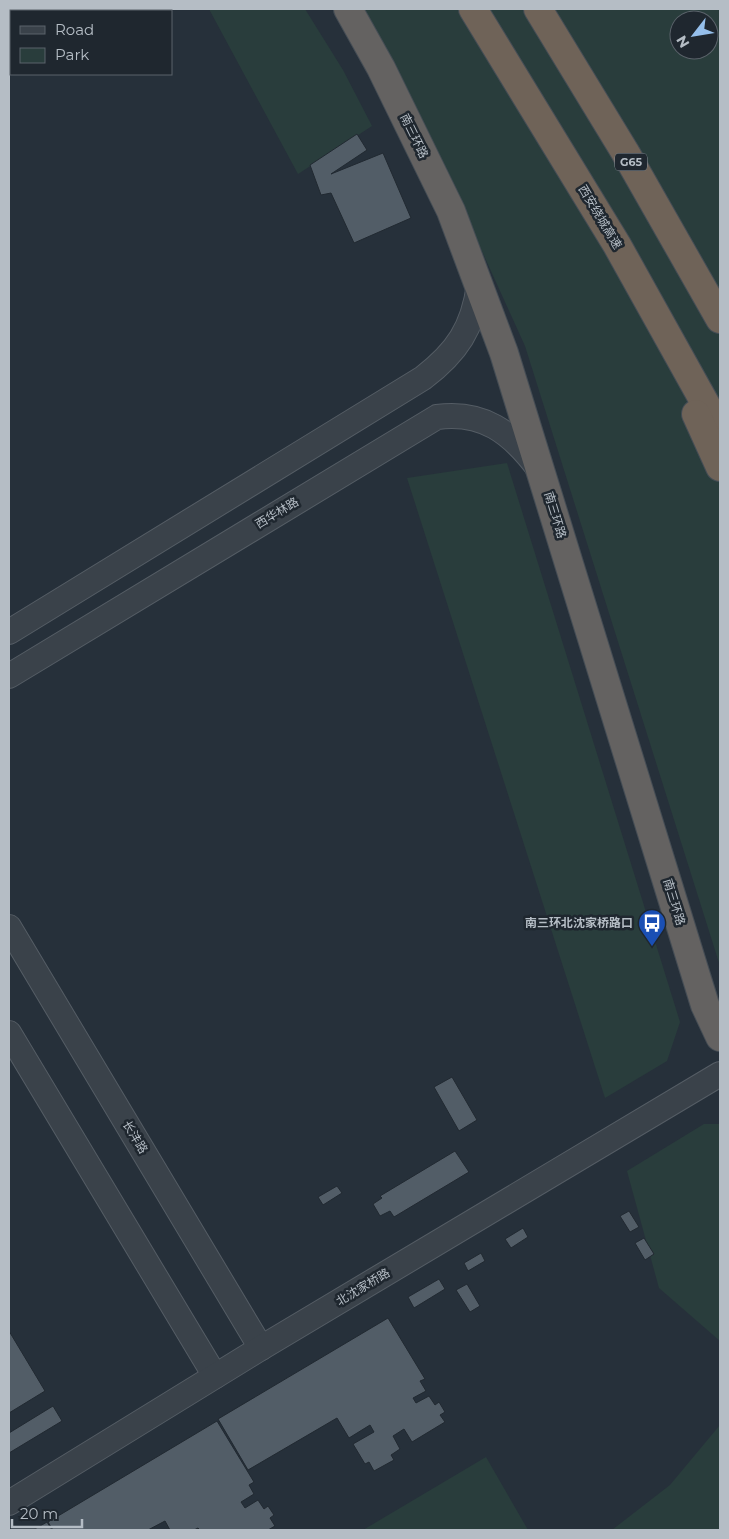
<svg xmlns="http://www.w3.org/2000/svg" width="729" height="1539" font-family="Montserrat,'Noto Sans SC',sans-serif">
	<style>
		.green { fill: #293d3c; fill-rule: evenodd }
		.building { fill: #525d67; stroke: #212931 }
		.lines { fill: none; stroke-linecap: round; stroke-linejoin: round }
		.tertiary-casing { stroke: #555d65; stroke-width: 26 }
		.trunk-casing { stroke: #454d55; stroke-width: 30 }
		.motorway-casing { stroke: #454d55; stroke-width: 30 }
		.tertiary { stroke: #3a424a; stroke-width: 24 }
		.trunk { stroke: #646261; stroke-width: 28 }
		.motorway { stroke: #6f6358; stroke-width: 28 }
		.labels { text-anchor: middle; stroke-width: 5; stroke-linejoin: round; paint-order: stroke }
		.shield { fill: #1f272f; stroke: #889098; stroke-width: 1 }
		.shield-label { font-size: 11px; font-weight: bold; fill: #b5bdc5 }
		.street-label { font-size: 12px; fill: #b5bdc5; stroke: #1f272f }
		.poi-label { font-size: 12px; font-weight: bold; fill: #b5bdc5; stroke: #1f272f; text-anchor: end }
	</style>
	<rect width="100%" height="100%" fill="#26303a"/>
	<g class="green">
		<polygon points="209,9 305,9 343,70 372,126 298,174"/>
		<path d="M363,9h357v957l-195,-620 -64,-141zM679,20h30v30h-30z"/>
		<polygon points="507,463 680,1022 667,1061 605,1098 407,478"/>
		<polygon points="704,1124 720,1124 720,1341 659,1288 627,1171"/>
		<polygon points="720,1425 720,1530 612,1530 670,1485"/>
		<polygon points="486,1457 528,1530 363,1530"/>
	</g>
	<g class="building">
		<polygon points="357,134 367,150 331,174 383,153 411,218 354,243 331,193 321,195 310,165"/>
		<polygon points="452,1077 477,1120 459,1131 434,1087"/>
		<polygon points="455,1151 469,1172 394,1217 390,1211 380,1216 373,1204 382,1198 380,1196"/>
		<polygon points="337,1186 342,1193 323,1205 318,1197"/>
		<polygon points="629,1211 639,1227 630,1232 620,1216"/>
		<polygon points="523,1228 528,1237 511,1248 505,1239"/>
		<polygon points="644,1238 654,1254 645,1260 635,1243"/>
		<polygon points="481,1253 485,1261 468,1271 464,1263"/>
		<polygon points="439,1279 445,1289 414,1308 408,1297"/>
		<polygon points="467,1284 480,1306 470,1312 456,1290"/>
		<polygon points="388,1318 425,1379 420,1381 426,1391 413,1398 416,1403 429,1396 435,1405 439,1402 445,1412 440,1415 445,1422 412,1442 404,1429 393,1436 400,1449 391,1455 394,1460 374,1471 369,1462 365,1464 353,1444 374,1432 370,1425 349,1438 337,1418 248,1470 218,1419"/>
		<polygon points="9,1331 45,1391 9,1413"/>
		<polygon points="53,1406 62,1421 9,1453 9,1433"/>
		<polygon points="217,1421 254,1482 249,1485 254,1494 241,1502 245,1508 258,1500 264,1509 268,1506 274,1515 270,1518 275,1526 268,1530 200,1530 198,1528 194,1530 170,1530 165,1521 148,1530 53,1530 48,1522"/>
		<polygon points="47,1522 52,1530 33,1530"/>
	</g>
	<g class="lines">
		<g class="tertiary-casing">
			<g id="tertiary">
				<path d="M9,632l414,-254c34,-26 50,-50 56,-93"/>
				<path d="M9,676l428,-259c46,-6 74,15 101,51"/>
				<polyline points="9,927 261,1348"/>
				<polyline points="9,1033 215,1376"/>
				<polyline points="9,1503 261,1348 720,1074"/>
			</g>
		</g>
		<g class="trunk-casing">
			<polyline id="trunk" points="348,9 381,68 451,211 504,353 705,1005 720,1037"/>
		</g>
		<g class="motorway-casing">
			<g id="motorway">
				<polyline points="473,9 617,245 720,430"/>
				<polyline points="538,9 625,152 720,319"/>
				<polyline points="696,414 720,467"/>
			</g>
		</g>
		<use href="#tertiary" class="tertiary"/>
		<use href="#trunk" class="trunk"/>
		<use href="#motorway" class="motorway"/>
	</g>
	<defs>
		<g id="bus-pin" transform="scale(1.4375)"><path d="M0 17L-7.5 6A9.5 9.5 0 1 1 7.5 6Z" fill="#1a4fb4" stroke="#1f272f"/><path d="M-5-6H5V4H4V6H2V4H-2V6H-4V4H-5ZM-3.5-4V0h7V-4ZM-3.5 1.2v1.5H-2V1.2ZM2 1.2v1.5H3.5V1.2Z" fill="#fff"/></g>
	</defs>
	<g fill-rule="evenodd">
		<use href="#bus-pin" x="652" y="923"/>
	</g>
	<g class="labels">
		<rect class="shield" x="615" y="153.5" width="32" height="17" rx="4"/>
		<g class="shield-label">
			<text x="631" y="166">G65</text>
		</g>
		<g class="street-label">
			<text transform="translate(414 136) rotate(64)" y="4">南三环路</text>
			<text transform="translate(600 217) rotate(59)" y="4">西安绕城高速</text>
			<text transform="translate(277 513) rotate(-31)" y="4">西华林路</text>
			<text transform="translate(555 515) rotate(73)" y="4">南三环路</text>
			<text transform="translate(674 902) rotate(73)" y="4">南三环路</text>
			<text transform="translate(135 1137) rotate(59)" y="4">长沣路</text>
			<text transform="translate(363 1287) rotate(-31)" y="4">北沈家桥路</text>
		</g>
		<g class="poi-label">
			<text x="633" y="927">南三环北沈家桥路口</text>
		</g>
	</g>
	<rect width="729" height="1539" fill="none" stroke="#b5bdc5" stroke-width="20"/>
	<rect x="10" y="10" width="162" height="65" fill="#1f272f" stroke="#5b636b"/>
	<rect x="20" y="26" width="25" height="8" fill="#3a424a" stroke="#5b636b"/>
	<text x="55" y="35" font-size="15" fill="#b5bdc5">Road</text>
	<rect x="20" y="48" width="25" height="15" fill="#293d3c" stroke="#5b636b"/>
	<text x="55" y="60" font-size="15" fill="#b5bdc5">Park</text>
	<g transform="translate(694 35) rotate(239)"><circle r="24" fill="#1f272f" stroke="#5b636b"/>
	<path d="M0-4L9 19L0 12L-9 19Z" fill="#95bfeb"/>
	<text y="-8" font-size="14" font-weight="bold" text-anchor="middle" fill="#b5bdc5">N</text>
	</g>
	<path d="M12 1519v8h70v-8" fill="none" stroke="#b5bdc5" stroke-width="2.5"/>
	<text x="20" y="1519" font-size="15" fill="#b5bdc5" stroke="#1f272f" stroke-width="4" paint-order="stroke">20 m</text>
</svg>
